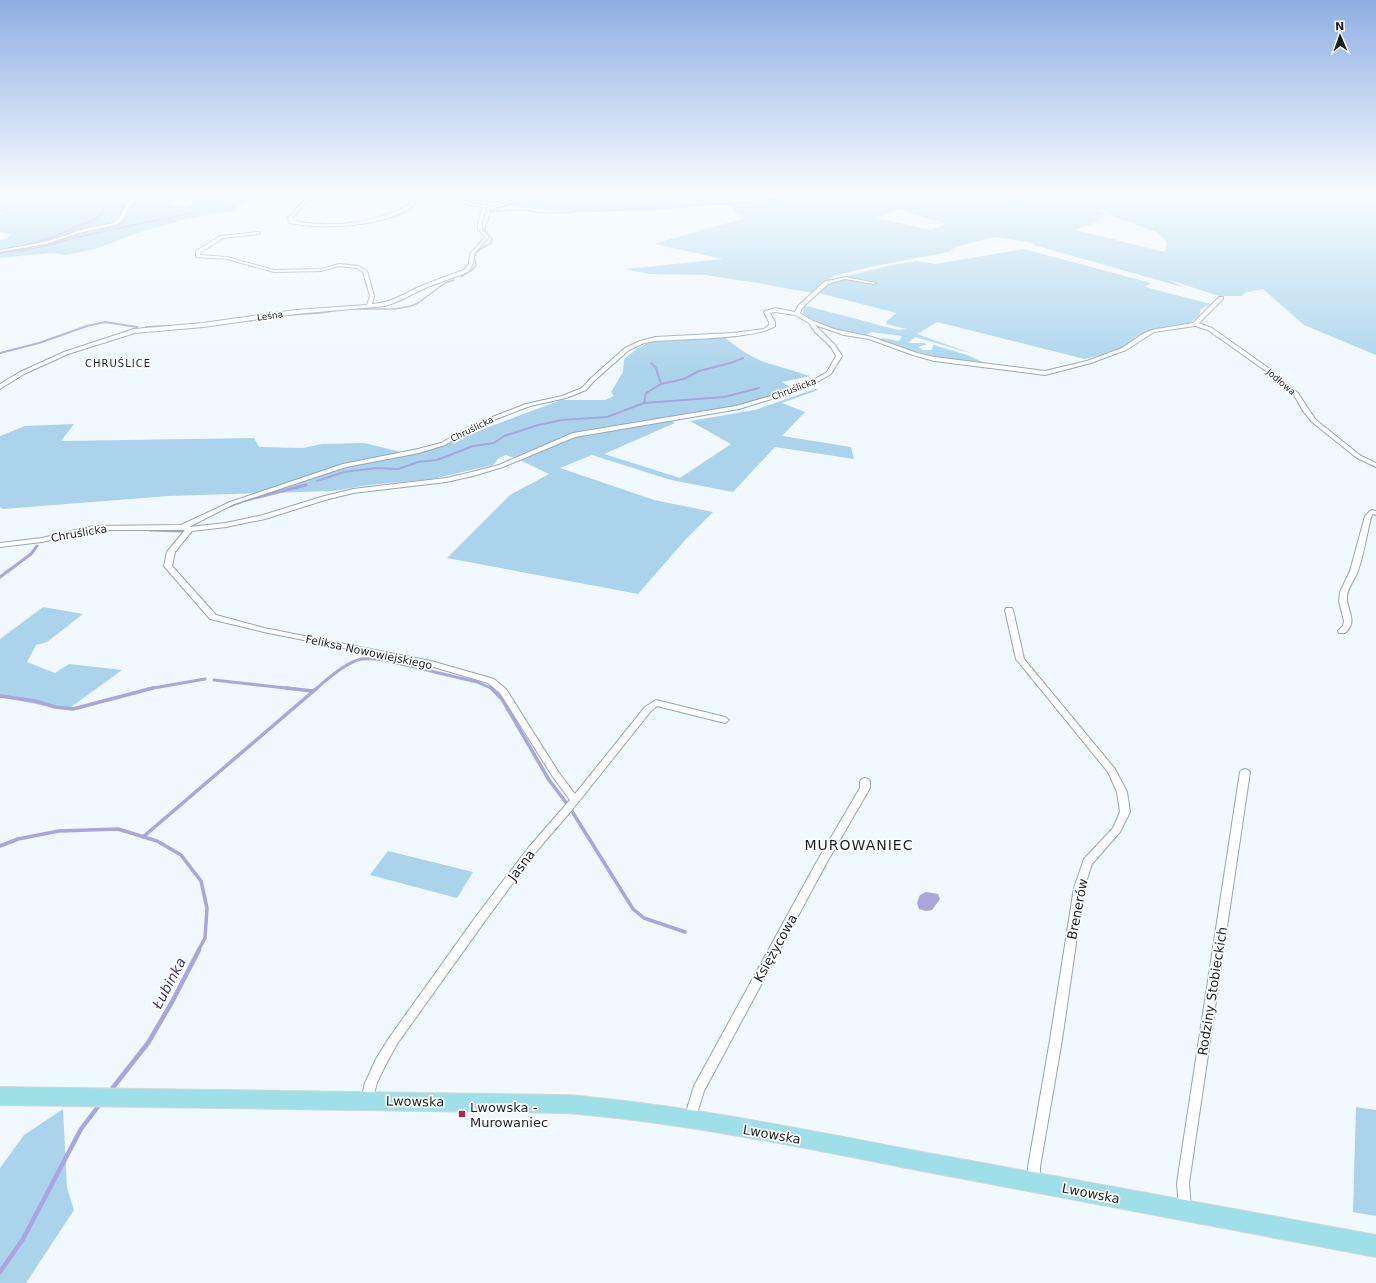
<svg xmlns="http://www.w3.org/2000/svg" width="1376" height="1283" font-family="'DejaVu Sans',sans-serif">
	<style>
		.green { fill: #abd4ec; fill-rule: evenodd }
		.water { fill: #a8a6dc }
		.lines { fill: none; stroke-linecap: round; stroke-linejoin: round }
		.stream-far4 { stroke: #a8a6dc; stroke-width: 1.5 }
		.stream-far3 { stroke: #a8a6dc; stroke-width: 2 }
		.stream-far2 { stroke: #a8a6dc; stroke-width: 3 }
		.stream-far1 { stroke: #a8a6dc; stroke-width: 3.5 }
		.stream { stroke: #a8a6dc; stroke-width: 4.5 }
		.minor-casing { stroke: #92a8b5; stroke-width: 2 }
		.primary-casing { stroke: #d5d7d8; stroke-width: 2 }
		.minor { fill: #fff; fill-rule: evenodd }
		.primary { fill: #9edfe8; fill-rule: evenodd }
		.poi-dot { fill: #b32355; stroke: #fff; stroke-width: 1.5 }
		.labels { text-anchor: middle; stroke-width: 3.5; stroke-linejoin: round; paint-order: stroke }
		.far-street-label { font-size: 9px; fill: #182125; stroke: #fff }
		.far-neighbourhood-label { font-size: 10px; letter-spacing: 1px; fill: #182125; stroke: #fff }
		.street-label { font-size: 11px; fill: #182125; stroke: #fff }
		.near-street-label { font-size: 13px; fill: #182125; stroke: #fff }
		.near-poi-label { font-size: 13px; fill: #182125; stroke: #fff; text-anchor: start }
		.near-neighbourhood-label { font-size: 14px; letter-spacing: 1px; fill: #182125; stroke: #fff }
		.near-water-label { font-size: 14px; font-style: italic; fill: #3e3576; stroke: #fff }
	</style>
	<rect width="100%" height="100%" fill="#f0f9ff"/>
	<g class="green">
		<polygon points="0,194 179,194 180,197 172,206 184,208 207,200 216,194 245,194 250,199 232,211 181,220 138,233 95,249 66,255 51,253 0,258 0,240 7,239 10,234 0,232 0,216 4,213 0,212"/>
		<path d="M523,194h853v161l-72,-30 -41,-36 -16,3 -5,4h-23l-53,-17 20,9 -152,-43v-2l-39,-6 -40,10 -6,5 -79,15 -36,9 -22,17 -54,-10 -53,-8 -56,-1 -23,-5 97,-10 -69,-15 91,-26 -19,-14 -78,7 -78,1 -58,-5 3,-11zM900,209l46,15 -15,6 -54,-12zM1097,209l5,1 13,7 44,16 8,10 -2,9 -90,-22 22,-8 8,-8z"/>
		<path d="M1024,249l127,34 -6,4 66,17 -10,5 -2,7 -11,8 -35,5 -17,8 -10,11 -41,11 -148,-37 -20,12 57,20 -59,-17 -7,6h17l1,2 -6,1 -1,2 4,2h9l1,-5 4,1 30,9 20,9c-40,-5 -68,-9 -106,-24l2,-2 16,3 3,-5 -31,-4 -4,3c-20,-1 -50,-7 -64,-22l1,-6 3,-1 91,24 9,-1 -21,-5 1,-3 9,-8 -77,-20 9,-9 10,-6 54,-13 25,-4 18,3z"/>
		<polygon points="725,338 744,352 761,361 810,376 782,382 790,387 769,397 721,409 689,413 672,421 675,423 604,454 680,478 731,444 690,421 755,410 815,389 818,390 782,403 805,412 782,436 851,447 854,459 775,447 733,492 671,480 592,455 560,468 654,500 713,512 686,539 638,594 447,558 510,495 549,474 524,462 506,455 499,458 493,465 432,479 369,485 333,491 169,496 3,509 0,507 0,436 25,426 74,424 61,441 254,438 259,447 303,448 322,444 364,443 414,455 561,400 605,400 614,396 611,392 623,372 624,359 638,348 650,342"/>
		<polygon points="43,607 83,614 47,642 36,645 27,662 55,673 69,664 122,670 67,710 0,697 0,639"/>
		<polygon points="388,851 473,872 457,898 370,875"/>
		<polygon points="1356,1107 1376,1110 1376,1216 1353,1212"/>
		<polygon points="63,1109 67,1188 74,1210 26,1283 0,1283 0,1168 24,1135"/>
	</g>
	<polygon class="water" points="926,892 938,894 940,899 932,910 926,911 919,909 917,903 920,895"/>
	<g class="lines">
		<g class="stream-far4">
			<polyline points="472,194 469,199 470,200 497,202"/>
			<polyline points="491,211 526,210 540,213 570,213 582,210 601,211 663,206 743,203 779,198"/>
			<polyline points="488,221 491,210 529,199 537,194"/>
			<polyline points="26,245 55,236 96,219 100,216 103,210 102,207 105,202 102,198 104,194"/>
			<polyline points="0,253 41,247 86,235 197,212"/>
			<polyline points="461,277 472,270 476,265 474,257 479,250 491,243 492,239 485,230 487,223"/>
			<polyline points="290,315 320,313 346,309 395,309 411,306 418,303 445,283 454,280"/>
			<polyline points="250,321 257,319"/>
		</g>
		<g class="stream-far3">
			<polyline points="250,321 252,320"/>
			<polyline points="146,327 170,326"/>
			<polyline points="0,353 39,343 87,326 105,322 137,327"/>
			<polyline points="651,363 656,368 661,384"/>
			<polyline points="644,403 724,397 759,388"/>
			<polyline points="317,481 344,472 377,468 398,469 418,462 437,460 473,446 494,443 504,436 538,425 562,420 607,417 644,403 646,393 661,384 684,379 699,371 734,362 743,358"/>
		</g>
		<g class="stream-far2">
			<polyline points="227,507 243,501 306,485"/>
			<polyline points="150,530 182,531"/>
			<polyline points="80,533 102,530"/>
			<polyline points="0,577 31,554 37,546"/>
			<polyline points="214,680 295,689"/>
			<polyline points="148,689 205,679"/>
			<path d="M316,689c12,-11 29,-26 45,-30 8,-1 16,0 23,1l93,22 16,7"/>
		</g>
		<g class="stream-far1">
			<polyline points="286,688 313,691"/>
			<polyline points="491,688 502,699 549,780 568,805 633,909 644,918 685,932"/>
			<polyline points="0,696 35,701 55,707 73,709 153,688"/>
			<polyline points="143,837 317,688"/>
			<polyline points="0,846 18,839 59,831 118,829 157,841 181,855 201,881 207,908 205,938 198,951"/>
		</g>
		<g class="stream">
			<polyline points="111,1090 148,1043 172,1002 199,950"/>
			<polyline points="0,1272 23,1239 81,1129 100,1104"/>
		</g>
		<g class="minor-casing">
			<g id="minor">
				<polygon points="137,194 141,194 130,206 123,220 116,225 83,232 46,244 0,252 0,250 45,242 80,230 113,223 119,218 127,204"/>
				<path d="M310,194h4l-22,24 2,3c37,7 83,3 116,-17v-5l-3,-5h4l3,5v6c-27,22 -91,25 -124,18l-2,-5z"/>
				<path d="M436,194c16,-1 32,12 49,11 10,-1 21,-6 31,-9l1,-2h4l-3,4 -31,9 -5,15v7l7,8 -15,17 -1,10 -5,8 -43,16 -26,13 -14,5 -89,8 -93,13 -68,6 -67,21 -44,20 -24,15v-5l20,-12 44,-20 70,-23 69,-6 93,-13 71,-5 3,-9 -7,-24 -7,-4 -17,-2 -18,5 -47,1 -47,-13 -31,-2v-6l24,-15 38,-4 2,1 -2,1 -35,4 -23,15v2l27,2 47,13 47,-1 18,-5 20,2 8,5 7,25 -2,8c18,-1 32,-10 49,-18 14,-6 29,-11 43,-16l5,-6 1,-10 15,-17 -7,-8v-7l5,-15 -14,-2z"/>
				<path d="M845,277l31,6 -2,1 -29,-5 -17,5 -26,24 -2,5 13,8 21,8 38,8 45,16 17,4 111,14 42,-10 35,-13 19,-13 10,-5 42,-7 26,-26h4v2l-24,24 13,5 55,39 31,26 11,17 7,10 45,36 15,7v4l-19,-9 -45,-36 -9,-11 -9,-16 -31,-26 -55,-39 -13,-4 -41,6 -28,18 -35,13 -46,12 -111,-14 -21,-6 -44,-16 -25,-4 -29,-10 20,20 7,11 -11,18 -12,7 -41,16 -39,12 -164,28 -72,30 -30,9 -27,6 -93,11 -28,7 -60,19 -39,8 -34,4 -17,21 -3,14 44,49 48,13 167,33 63,18 12,10 53,84 16,21 70,-87 11,-7 69,17 4,3 -4,3 -68,-17 -6,5 -79,99 -37,43 -50,68 -88,123 -12,22 -8,17 -6,21 -4,1 -4,-1 -2,-4 4,-17 11,-24 13,-21 88,-123 52,-68 41,-47 -17,-23 -53,-84 -12,-10 -61,-18 -163,-33 -54,-13 -46,-53 3,-14 18,-22h-92l-51,12 -42,5v-4l42,-5 51,-12 88,-1 49,-23 113,-38 75,-15 23,-6 30,-17 24,-10 31,-12 36,-8 20,-8 8,-9 35,-31 15,-7 15,-4 78,-4 31,-4 5,-4v-3l-5,-10 1,-1 10,-3 20,4 3,-6 26,-24zM775,312l20,3 14,8 6,9 16,15 5,9 -9,16 -12,7 -41,16 -38,11 -163,27 -74,32 -27,7 -26,6 -93,11 -32,8 -58,18 -37,8 -37,4 45,-23 112,-37 73,-14 26,-8 30,-17 24,-10 31,-12 36,-8 20,-8 8,-9 35,-31 15,-7 11,-2c24,-2 104,-2 120,-15v-4l-5,-9z"/>
				<path d="M1372,510l4,1v4l-3,-1 -2,3c-4,17 -7,36 -13,54 -3,8 -10,16 -11,25 -1,15 12,25 -2,37h-6l-1,-2 5,-5 1,-5 -5,-20 1,-9 10,-21 15,-55 5,-5z"/>
				<polygon points="1006,608 1012,608 1013,610 1024,659 1115,769 1127,792 1130,812 1120,832 1092,864 1084,888 1062,1040 1040,1167 1040,1182 1038,1186 1034,1188 1030,1186 1028,1182 1028,1167 1050,1040 1074,888 1084,859 1113,828 1120,812 1117,792 1108,772 1016,659 1005,610"/>
				<polygon points="1245,769 1248,770 1250,772 1189,1183 1191,1210 1190,1214 1185,1216 1180,1214 1179,1210 1177,1183 1240,772 1242,770"/>
				<polygon points="865,778 868,779 870,781 870,788 826,864 704,1091 694,1123 690,1124 686,1123 684,1119 694,1086 816,863 860,788 860,781 862,779"/>
			</g>
		</g>
		<g class="primary-casing">
			<path id="primary" d="M0,1087l567,8c118,10 234,34 350,56 153,28 306,56 459,84v22c-153,-29 -306,-58 -459,-87 -116,-23 -232,-47 -350,-57l-567,-8z"/>
		</g>
		<use href="#minor" class="minor"/>
		<use href="#primary" class="primary"/>
	</g>
	<linearGradient id="sky" x2="0" y2="1"><stop stop-color="#8eaee3"/><stop offset="0.52" stop-color="#f8fcff"/><stop offset="1" stop-color="#f8fcff" stop-opacity="0"/></linearGradient>
	<rect width="1376" height="373" fill="url(#sky)"/>
	<rect class="poi-dot" x="458" y="1110" width="8" height="8" rx="2"/>
	<g class="labels">
		<g class="far-street-label">
			<text transform="translate(270 316) rotate(-8)" y="3">Leśna</text>
			<text transform="translate(1281 382) rotate(41)" y="3">Jodłowa</text>
			<text transform="translate(794 389) rotate(-21)" y="3">Chruślicka</text>
			<text transform="translate(472 429) rotate(-26)" y="3">Chruślicka</text>
		</g>
		<g class="far-neighbourhood-label">
			<text x="118" y="367">CHRUŚLICE</text>
		</g>
		<g class="street-label">
			<text transform="translate(79 533) rotate(-10)" y="4">Chruślicka</text>
			<text transform="translate(369 652) rotate(12)" y="4">Feliksa Nowowiejskiego</text>
		</g>
		<g class="near-street-label">
			<text transform="translate(521 865) rotate(-53)" y="5">Jasna</text>
			<text transform="translate(1077 909) rotate(-79)" y="5">Brenerów</text>
			<text transform="translate(775 948) rotate(-61)" y="5">Księżycowa</text>
			<text transform="translate(1212 991) rotate(-81)" y="5">Rodziny Stobieckich</text>
			<text transform="translate(415 1101) rotate(1)" y="5">Lwowska</text>
			<text transform="translate(772 1134) rotate(10)" y="5">Lwowska</text>
			<text transform="translate(1091 1193) rotate(11)" y="5">Lwowska</text>
		</g>
		<g class="near-poi-label">
			<text x="470" y="1112">Lwowska -<tspan x="470" dy="15">Murowaniec</tspan></text>
		</g>
		<g class="near-neighbourhood-label">
			<text x="859" y="850">MUROWANIEC</text>
		</g>
		<g class="near-water-label">
			<text transform="translate(169 983) rotate(-62)" y="5">Łubinka</text>
		</g>
	</g>
	<g transform="translate(1340 36) rotate(358)" stroke="#ffffff" stroke-width="3" paint-order="stroke">
	<path d="M0-3L7 15L0 10L-7 15Z" fill="#182125"/>
	<text y="-6" font-size="11" font-weight="bold" text-anchor="middle" fill="#182125">N</text>
	</g>
</svg>
